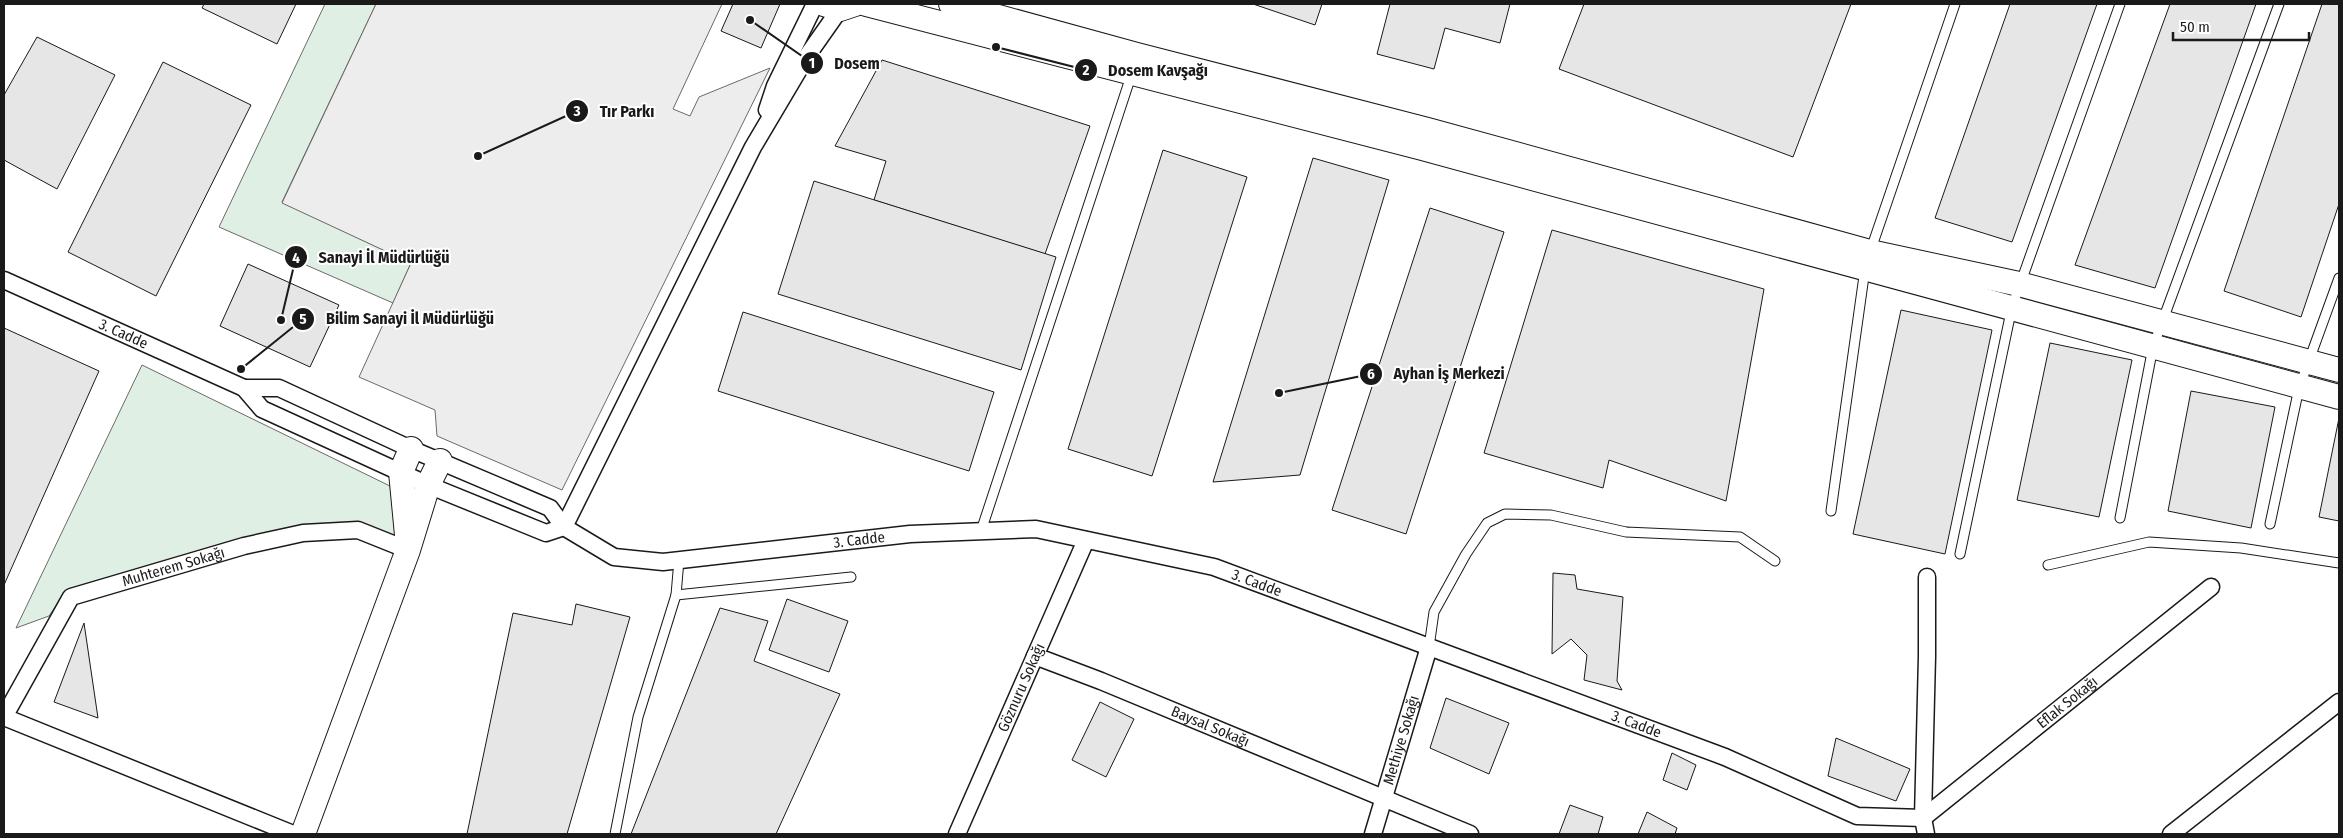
<svg xmlns="http://www.w3.org/2000/svg" width="2343" height="838" font-family="'Fira Sans Condensed',sans-serif">
	<style>
		.green { fill: #e0efe3; stroke: #6a6a6a }
		.parking { fill: #ededed; stroke: #6a6a6a }
		.building { fill: #e6e6e6; stroke: #1a1a1a }
		.lines { fill: none; stroke-linecap: round; stroke-linejoin: round }
		.lane-casing { stroke: #1a1a1a; stroke-width: 11 }
		.street-casing { stroke: #1a1a1a; stroke-width: 19 }
		.secondary-casing { stroke: #1a1a1a; stroke-width: 26 }
		.lane { stroke: #fff; stroke-width: 9 }
		.street { stroke: #fff; stroke-width: 16 }
		.secondary { stroke: #fff; stroke-width: 24 }
		.labels { text-anchor: middle; stroke-width: 4; stroke-linejoin: round; paint-order: stroke }
		.street-label { font-size: 15px; fill: #1a1a1a; stroke: #fff }
		.leader { fill: none; stroke: #1a1a1a; stroke-width: 2 }
		.callout-dot { fill: #1a1a1a; stroke: #fff; stroke-width: 2 }
		.mark-label { font-size: 15px; text-anchor: middle; font-weight: bold; fill: #fff }
		.callout-label { font-size: 16px; text-anchor: middle; font-weight: bold; fill: #1a1a1a; stroke: #fff; stroke-width: 4; stroke-linejoin: round; paint-order: stroke }
	</style>
	<rect width="100%" height="100%" fill="#fff"/>
	<g class="green">
		<polygon points="325,4 376,4 282,202 411,263 393,303 219,227"/>
		<polygon points="142,365 392,487 401,539 356,524 248,538 66,591 49,616 16,628"/>
	</g>
	<polygon class="parking" points="376,4 722,4 673,109 690,116 699,97 770,68 562,490 437,436 435,410 359,377 411,263 282,203"/>
	<g class="building">
		<polygon points="204,4 296,4 277,44 202,8"/>
		<polygon points="733,4 780,4 761,48 721,31"/>
		<polygon points="1253,4 1322,4 1315,25"/>
		<polygon points="1390,4 1510,4 1500,43 1445,28 1434,69 1377,54"/>
		<polygon points="1584,4 1851,4 1793,157 1559,69"/>
		<polygon points="2010,4 2097,4 2012,242 1935,218"/>
		<polygon points="2170,4 2256,4 2155,288 2075,265"/>
		<polygon points="2322,4 2339,4 2339,204 2301,317 2224,291"/>
		<polygon points="37,37 115,75 57,189 4,160 4,95"/>
		<polygon points="882,60 1090,126 1045,254 874,200 886,161 835,146"/>
		<polygon points="163,62 251,105 156,296 68,252"/>
		<polygon points="1163,150 1247,177 1152,476 1068,449"/>
		<polygon points="1313,158 1389,180 1300,475 1213,482"/>
		<polygon points="814,181 1056,257 1021,370 778,294"/>
		<polygon points="1430,208 1504,232 1406,534 1332,510"/>
		<polygon points="1552,230 1764,289 1726,501 1609,460 1603,488 1484,453"/>
		<polygon points="248,264 339,305 310,367 220,326"/>
		<polygon points="1901,310 1992,330 1945,554 1853,534"/>
		<polygon points="743,312 994,392 969,471 718,391"/>
		<polygon points="4,328 99,371 4,585"/>
		<polygon points="2050,343 2132,360 2099,517 2017,500"/>
		<polygon points="2191,391 2275,407 2251,528 2168,511"/>
		<polygon points="2339,418 2339,521 2319,517"/>
		<polygon points="1553,573 1575,575 1577,589 1623,597 1617,681 1622,690 1584,680 1587,655 1571,639 1552,654"/>
		<polygon points="787,599 848,621 829,672 769,650"/>
		<polygon points="576,604 630,617 567,834 467,834 513,613 572,625"/>
		<polygon points="720,608 768,621 754,661 840,694 776,834 631,834"/>
		<polygon points="84,623 98,718 54,702"/>
		<polygon points="1446,698 1509,723 1489,774 1430,748"/>
		<polygon points="1100,702 1134,719 1106,777 1072,760"/>
		<polygon points="1836,738 1910,769 1896,801 1828,776"/>
		<polygon points="1672,753 1696,765 1687,790 1663,780"/>
		<polygon points="1570,805 1603,817 1598,834 1559,834"/>
		<polygon points="1647,812 1677,828 1675,834 1638,834"/>
	</g>
	<g class="lines">
		<g class="lane-casing">
			<g id="lane">
				<polyline points="1870,252 1955,4"/>
				<polyline points="1831,511 1865,269"/>
				<polyline points="2120,518 2153,347 2279,4"/>
				<polyline points="2270,524 2299,388 2339,278"/>
				<polyline points="981,531 1132,73"/>
				<polyline points="1960,554 2012,307 2120,4"/>
				<polyline points="2048,565 2149,542 2241,548 2339,563"/>
				<polyline points="676,595 851,577"/>
				<polyline points="1429,647 1434,612 1466,554 1487,523 1505,514 1551,515 1626,532 1740,537 1775,561"/>
				<polyline points="615,834 638,717 676,595 679,560"/>
			</g>
		</g>
		<g class="street-casing">
			<g id="street">
				<polyline points="767,110 775,86 815,4"/>
				<path id="s1" d="M4,280l240,108 18,21 166,76 118,48 18,-6 189,-380 54,-91 33,-47"/>
				<path id="s2" d="M244,388h35l132,61 139,59 14,19 50,30 49,5 247,-28 126,-5 178,38 511,190 132,59 66,2 288,-231"/>
				<path id="s3" d="M1035,656l66,25 369,153"/>
				<path id="s4" d="M293,834l-289,-117 67,-120 173,-51 59,-13 55,-3 50,20"/>
				<path id="s5" d="M957,834l129,-294"/>
				<path id="s6" d="M1373,834l56,-187"/>
				<polyline points="1926,834 1923,818 1927,656 1927,577"/>
				<polyline points="2171,834 2339,702"/>
			</g>
		</g>
		<g class="secondary-casing">
			<g id="secondary">
				<polyline points="824,4 840,9 855,4"/>
				<polyline points="866,4 1422,148 2339,397"/>
				<polyline points="951,4 1137,55 1428,130 1870,252 2019,284 2339,370"/>
				<polyline points="407,535 401,472 411,449"/>
				<polyline points="303,834 408,550 428,485 440,461"/>
			</g>
		</g>
		<use href="#lane" class="lane"/>
		<use href="#street" class="street"/>
		<use href="#secondary" class="secondary"/>
	</g>
	<g class="labels">
		<g class="street-label">
			<text dy="5" stroke="none"><textPath href="#s1" startOffset="131">3. Cadde</textPath></text>
			<text dy="5" stroke="none"><textPath href="#s2" startOffset="660">3. Cadde</textPath></text>
			<text dy="5" stroke="none"><textPath href="#s4" startOffset="556">Muhterem Sokağı</textPath></text>
			<text dy="5" stroke="none"><textPath href="#s2" startOffset="1065">3. Cadde</textPath></text>
			<text dy="5" stroke="none"><textPath href="#s5" startOffset="160">Göznuru Sokağı</textPath></text>
			<text dy="5" stroke="none"><textPath href="#s2" startOffset="1960">Eflak Sokağı</textPath></text>
			<text dy="5" stroke="none"><textPath href="#s2" startOffset="1470">3. Cadde</textPath></text>
			<text dy="5" stroke="none"><textPath href="#s3" startOffset="189">Baysal Sokağı</textPath></text>
			<text dy="5" stroke="none"><textPath href="#s6" startOffset="98">Methiye Sokağı</textPath></text>
		</g>
	</g>
	<path class="leader" d="M750 20L812 63M996 47L1086 70M478 156L577 111M281 320L296 257M241 369L303 319M1279 393L1371 374"/>
	<g class="callout-dot">
		<circle cx="750" cy="20" r="5"/>
		<circle cx="996" cy="47" r="5"/>
		<circle cx="478" cy="156" r="5"/>
		<circle cx="281" cy="320" r="5"/>
		<circle cx="241" cy="369" r="5"/>
		<circle cx="1279" cy="393" r="5"/>
		<circle cx="812" cy="63" r="12"/>
		<circle cx="1086" cy="70" r="12"/>
		<circle cx="577" cy="111" r="12"/>
		<circle cx="296" cy="257" r="12"/>
		<circle cx="303" cy="319" r="12"/>
		<circle cx="1371" cy="374" r="12"/>
	</g>
	<g class="mark-label">
		<text x="812" y="68">1</text>
		<text x="1086" y="75">2</text>
		<text x="577" y="116">3</text>
		<text x="296" y="263">4</text>
		<text x="303" y="324">5</text>
		<text x="1371" y="379">6</text>
	</g>
	<g class="callout-label">
		<text x="857" y="69">Dosem</text>
		<text x="1158" y="76">Dosem Kavşağı</text>
		<text x="627" y="117">Tır Parkı</text>
		<text x="384" y="263">Sanayi İl Müdürlüğü</text>
		<text x="410" y="324">Bilim Sanayi İl Müdürlüğü</text>
		<text x="1449" y="379">Ayhan İş Merkezi</text>
	</g>
	<rect width="2343" height="838" fill="none" stroke="#1a1a1a" stroke-width="10"/>
	<path d="M2173 32v8h136v-8" fill="none" stroke="#1a1a1a" stroke-width="2.5"/>
	<text x="2180" y="32" font-size="15" fill="#1a1a1a" stroke="#ffffff" stroke-width="4" paint-order="stroke">50 m</text>
</svg>
